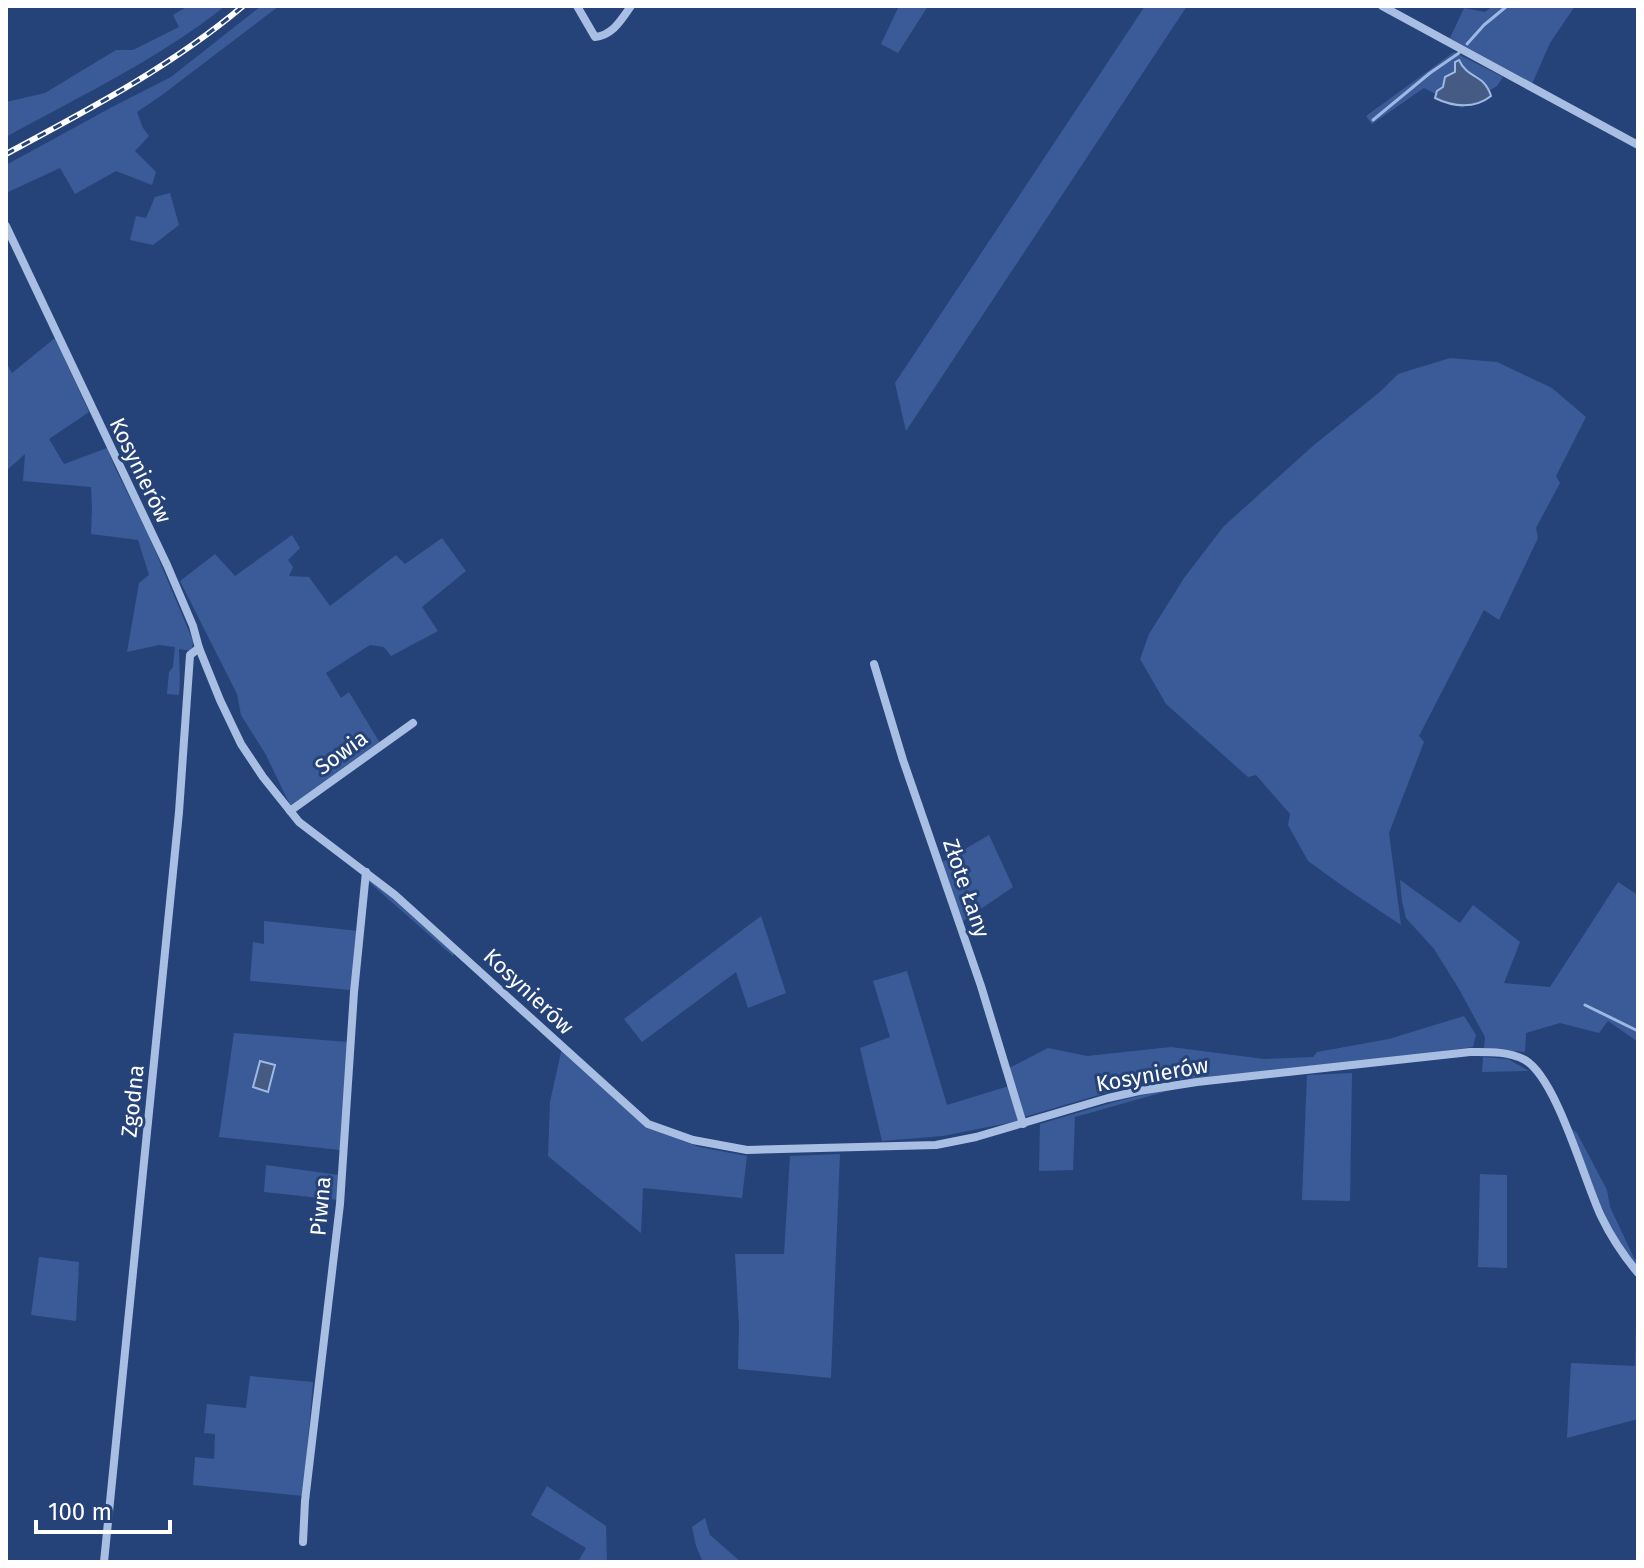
<svg xmlns="http://www.w3.org/2000/svg" width="1644" height="1568" font-family="'Fira Sans',sans-serif">
	<style>
		.green { fill: #3a5b97 }
		.water { fill: #455b83; stroke: #9db8e4; stroke-width: 2 }
		.lines { fill: none; stroke-linecap: round; stroke-linejoin: round }
		.stream { stroke: #9db8e4; stroke-width: 3 }
		.street { stroke: #a9bee3; stroke-width: 8 }
		.rail-casing { stroke: #fff; stroke-width: 6 }
		.rail { stroke: #264379; stroke-width: 3; stroke-dasharray: 9; stroke-linecap: butt }
		.labels { text-anchor: middle; stroke-width: 6; stroke-linejoin: round; paint-order: stroke }
		.street-label { font-size: 22px; fill: #fff; stroke: #264379 }
	</style>
	<rect width="100%" height="100%" fill="#264379"/>
	<g class="green">
		<path d="M188,6h37c-66,53 -145,90 -219,131v-35l39,-9 71,-43h17l46,-23 -6,-12z"/>
		<polygon points="261,6 279,6 162,95 137,112 143,128 149,136 135,151 156,172 152,185 116,171 75,194 60,168 6,193 6,165 112,107 171,77"/>
		<polygon points="899,6 928,6 898,53 881,44"/>
		<polygon points="1145,6 1187,6 906,431 895,383"/>
		<polygon points="1493,6 1575,6 1550,43 1532,84 1450,38 1464,8 1485,12"/>
		<polygon points="1454,52 1503,77 1497,86 1462,108 1424,88 1372,124 1366,116"/>
		<polygon points="170,193 179,225 153,245 130,240 136,216 146,218 155,197"/>
		<path d="M55,338l34,74 -40,27 15,25 43,-16 9,22 33,66 44,105 -1,10 -13,-2c0,16 2,30 0,46l-12,-1 2,-22 4,-5 2,-20 -16,-2 -32,7 12,-69 10,-8 -11,-35 -47,-6 1,-24 -1,-23 -68,-6 2,-27 -19,17v-109l6,11z"/>
		<polygon points="1450,358 1497,362 1552,388 1586,417 1556,476 1560,483 1536,528 1538,538 1499,620 1484,610 1419,736 1424,742 1389,833 1401,925 1344,887 1308,861 1288,825 1290,814 1256,775 1248,777 1166,704 1140,659 1149,634 1184,578 1224,526 1314,445 1381,391 1398,374"/>
		<polygon points="292,535 300,548 288,560 293,567 289,576 309,577 330,606 396,555 405,564 442,538 466,571 422,607 438,631 391,656 384,647 370,645 326,673 341,698 349,692 380,743 291,807 266,755 241,715 237,694 180,581 215,554 235,576"/>
		<polygon points="989,835 1013,887 963,921 941,863"/>
		<polygon points="368,876 456,951 453,956 369,882"/>
		<polygon points="1400,880 1460,923 1473,905 1520,942 1504,983 1550,987 1618,882 1638,895 1638,1042 1608,1021 1599,1033 1560,1023 1526,1033 1525,1052 1484,1048 1485,1037 1459,989 1434,949 1406,918 1402,901"/>
		<polygon points="761,916 786,993 748,1008 736,972 642,1042 624,1019"/>
		<polygon points="264,921 359,931 351,990 250,981 253,942 264,944"/>
		<polygon points="907,971 947,1105 1009,1086 1018,1121 943,1136 882,1141 860,1048 890,1037 873,981"/>
		<polygon points="1464,1016 1476,1035 1473,1047 1384,1059 1173,1080 1119,1089 1024,1117 1009,1068 1048,1048 1087,1056 1171,1047 1264,1059 1313,1057 1317,1052 1389,1039"/>
		<polygon points="234,1033 348,1042 340,1150 219,1137"/>
		<polygon points="562,1048 647,1127 699,1147 747,1156 742,1198 643,1188 641,1233 548,1156 550,1102"/>
		<polygon points="1483,1057 1508,1059 1529,1071 1482,1072"/>
		<polygon points="1352,1073 1350,1201 1302,1200 1307,1075"/>
		<path d="M1182,1087l-107,30 -2,53 -34,1 1,-47c47,-14 93,-29 142,-37z"/>
		<path d="M1572,1129l5,4 30,57 3,17 24,51 4,4v4c-30,-28 -51,-99 -66,-137z"/>
		<polygon points="840,1154 831,1378 738,1369 739,1326 735,1254 784,1254 790,1156"/>
		<polygon points="266,1165 339,1175 338,1200 264,1192"/>
		<polygon points="1480,1174 1507,1175 1507,1268 1478,1267"/>
		<polygon points="39,1257 79,1262 76,1321 31,1315"/>
		<polygon points="1637,1278 1638,1419 1567,1438 1571,1363 1635,1366"/>
		<polygon points="250,1376 313,1382 303,1496 193,1485 195,1457 214,1459 215,1434 204,1433 207,1404 246,1408"/>
		<polygon points="547,1486 606,1526 607,1562 578,1562 586,1548 531,1515"/>
		<polygon points="705,1518 710,1535 741,1562 703,1562 696,1546 692,1527"/>
	</g>
	<g class="water">
		<path d="M1459,60c9,20 25,13 32,36 -16,13 -38,11 -56,2l2,-7 6,-4 2,-10 10,-5v-10z"/>
		<polygon points="260,1061 275,1065 268,1092 253,1087"/>
	</g>
	<g class="lines">
		<g class="stream">
			<polyline points="1467,44 1484,25 1507,6"/>
			<polyline points="1373,120 1430,73 1459,53"/>
			<polyline points="1585,1005 1638,1031"/>
		</g>
		<g class="street">
			<path d="M577,6l18,31c18,-2 26,-17 36,-31"/>
			<polyline points="1382,6 1638,145"/>
			<path d="M6,226l161,339 26,61 6,22 21,52 21,44 22,33 36,45 96,73 253,229 45,16 54,10 189,-5 40,-8 132,-39 31,-7 58,-9 273,-30c18,0 38,-1 55,8 32,19 59,120 76,156 10,21 22,39 37,57"/>
			<polyline points="874,664 903,760 981,986 1023,1124"/>
			<polyline points="290,811 413,723"/>
			<polyline points="303,1542 305,1501 340,1204 354,992 366,872"/>
			<polyline points="104,1562 179,812 190,655 199,648"/>
		</g>
		<g class="rail-casing">
			<path id="rail" d="M6,154c82,-44 166,-88 237,-148"/>
		</g>
		<use href="#rail" class="rail"/>
	</g>
	<g class="labels">
		<g class="street-label">
			<text transform="translate(141 470) rotate(64)" y="8">Kosynierów</text>
			<text transform="translate(341 752) rotate(-36)" y="8">Sowia</text>
			<text transform="translate(967 888) rotate(71)" y="8">Złote Łany</text>
			<text transform="translate(529 991) rotate(43)" y="8">Kosynierów</text>
			<text transform="translate(1152 1074) rotate(-10)" y="8">Kosynierów</text>
			<text transform="translate(132 1101) rotate(-84)" y="8">Zgodna</text>
			<text transform="translate(320 1206) rotate(-85)" y="8">Piwna</text>
		</g>
	</g>
	<rect width="1644" height="1568" fill="none" stroke="#ffffff" stroke-width="16"/>
	<path d="M36 1520v12h134v-12" fill="none" stroke="#ffffff" stroke-width="4"/>
	<text x="48" y="1520" font-size="24" fill="#ffffff" stroke="#264379" stroke-width="6" paint-order="stroke">100 m</text>
</svg>
